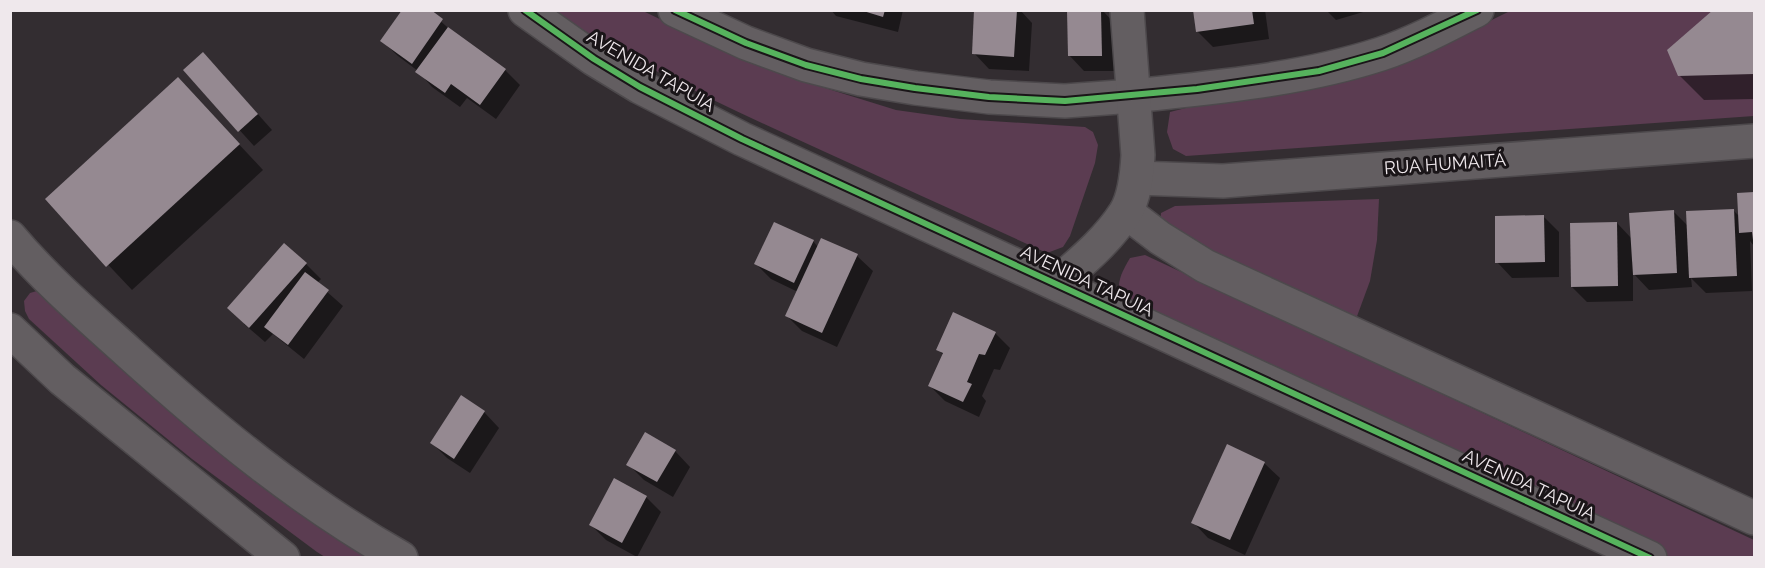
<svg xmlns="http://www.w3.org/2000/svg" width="1765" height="568" font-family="Raleway,sans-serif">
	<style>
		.green { fill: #5b3c51 }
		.shadow { fill: #0007 }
		.building { fill: #958991 }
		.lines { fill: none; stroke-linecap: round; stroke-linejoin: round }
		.minor-casing { stroke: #4d494c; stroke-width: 36 }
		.tertiary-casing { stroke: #4d494c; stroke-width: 36 }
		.minor { stroke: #635e61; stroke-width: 33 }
		.tertiary { stroke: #635e61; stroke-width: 33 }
		.cycleway-casing { stroke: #1a1518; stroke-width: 10 }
		.cycleway { stroke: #56b35d; stroke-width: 6 }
		.labels { text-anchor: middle; stroke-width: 6; stroke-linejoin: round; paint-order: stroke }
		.street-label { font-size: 18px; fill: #efe8ec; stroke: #1a1518 }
	</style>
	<rect width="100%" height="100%" fill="#332d31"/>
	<g class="green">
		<path d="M553,11h90l100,48 66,24 87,27 64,9 125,8 8,5 5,13 -3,18 -25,73 -7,11 -16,6c-75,-34 -149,-68 -224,-102 -93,-42 -185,-85 -270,-140z"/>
		<polygon points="1510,11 1754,11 1754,116 1186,156 1173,149 1167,132 1170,112 1449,41"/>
		<polygon points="1379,199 1377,240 1370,281 1356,319 1168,236 1160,226 1161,213 1175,206"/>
		<path d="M1145,255l609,285v17h-85l-550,-258c-2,-17 2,-26 11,-41z"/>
		<polygon points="40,290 372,557 325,557 317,552 192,459 101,385 29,319 25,311 24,301 30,293"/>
	</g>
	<g class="shadow">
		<polygon points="428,10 455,34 505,70 520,85 496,119 467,98 460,107 432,87 418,71 398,56 382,41"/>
		<polygon points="831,10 903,10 898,32 836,16"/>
		<polygon points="976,10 1020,10 1032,23 1029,71 989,69 974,53"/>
		<polygon points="1068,10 1102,10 1116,25 1116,71 1084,71 1069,55"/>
		<polygon points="1195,10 1265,10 1269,39 1213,47 1197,31"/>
		<polygon points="1326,10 1370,10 1336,20"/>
		<polygon points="1716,10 1754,10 1754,99 1704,100 1679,75"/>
		<polygon points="218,69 272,130 254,146 185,70"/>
		<polygon points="178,79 263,170 132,290 47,200"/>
		<polygon points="1754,194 1754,246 1750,241 1752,291 1706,293 1691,278 1692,287 1649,290 1633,273 1633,301 1587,302 1572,287 1617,223 1632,239 1673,211 1689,227 1734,211 1740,217 1739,195"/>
		<polygon points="1544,217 1559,232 1559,277 1512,278 1497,262"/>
		<polygon points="822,240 857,256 873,271 837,347 802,331 787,316 798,292 771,279 756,264 813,241 818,247"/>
		<polygon points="306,264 321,279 317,283 343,306 304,359 273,334 265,342 244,324"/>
		<polygon points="995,333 1010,348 1000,370 994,369 982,396 986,401 979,417 945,401 930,386 943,355 938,349"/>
		<polygon points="462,398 484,412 499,428 470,473 447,458 432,443"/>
		<polygon points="675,451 690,467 673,497 644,480 628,464"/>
		<polygon points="1264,463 1280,478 1245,555 1208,538 1193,522"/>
		<polygon points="646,497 661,512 637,557 606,540 591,525"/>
	</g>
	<g class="building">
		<polygon points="402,10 431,10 443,19 412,64 380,41"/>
		<polygon points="860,10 885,10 883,17"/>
		<polygon points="974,10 1017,10 1014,57 972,54"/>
		<polygon points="1067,10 1101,10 1102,56 1068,56"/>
		<polygon points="1193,10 1252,10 1254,24 1196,32"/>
		<polygon points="1713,10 1754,10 1754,74 1678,76 1667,50"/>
		<polygon points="448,27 506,69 480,105 451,84 445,93 415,72"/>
		<polygon points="203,52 258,114 238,132 183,70"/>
		<polygon points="178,77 240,144 106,267 45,199"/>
		<polygon points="1754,192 1754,240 1753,240 1752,232 1739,233 1737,193"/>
		<polygon points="1734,209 1737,276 1689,278 1686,211"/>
		<polygon points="1674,210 1677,273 1633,275 1629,213"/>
		<polygon points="1544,215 1545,262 1495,263 1495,216"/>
		<polygon points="774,222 814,240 794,283 754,264"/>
		<polygon points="1617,222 1618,286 1571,287 1570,223"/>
		<polygon points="821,238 858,254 822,333 785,316"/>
		<polygon points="284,243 307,263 249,328 227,308"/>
		<polygon points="305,272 329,290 288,345 264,327"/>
		<polygon points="953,312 996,332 985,355 979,354 967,382 972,384 963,402 928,386 943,353 936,350"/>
		<polygon points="461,395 485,411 454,459 430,443"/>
		<polygon points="645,432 676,450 657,482 626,465"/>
		<polygon points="1227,444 1265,462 1230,540 1191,523"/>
		<polygon points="614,478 647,496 622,543 589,525"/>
	</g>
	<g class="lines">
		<g class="minor-casing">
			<g id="minor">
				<path d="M1133,96c83,-9 168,-16 248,-42 33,-11 65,-28 96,-44"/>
				<polyline points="1136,178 1223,181 1754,141"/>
			</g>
		</g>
		<g class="tertiary-casing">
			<g id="tertiary">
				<polyline points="525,10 594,59 640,87 742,139 1650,558"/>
				<polyline points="675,10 746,43 806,65 861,79 915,88 989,97 1065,101 1133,96"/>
				<polyline points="1126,212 1160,238 1205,266 1754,518"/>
				<path d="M10,237c36,43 77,78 118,115 85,77 172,149 273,206"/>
				<path d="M1057,283c24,-21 50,-42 68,-70 10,-16 12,-40 13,-58l-11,-145"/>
				<polyline points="10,330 62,379 283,558"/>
			</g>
		</g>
		<use href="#minor" class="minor"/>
		<use href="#tertiary" class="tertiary"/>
		<g class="cycleway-casing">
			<g id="cycleway">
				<polyline points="525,10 594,59 640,87 742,139 1650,558"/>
				<polyline points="675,10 746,43 806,65 861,79 915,88 989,97 1065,101 1197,89 1319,71 1383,53 1477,10"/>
			</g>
		</g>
		<use href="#cycleway" class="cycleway"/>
	</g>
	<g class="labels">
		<g class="street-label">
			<text transform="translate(651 71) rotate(30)" y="6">AVENIDA TAPUIA</text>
			<text transform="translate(1445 164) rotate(-4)" y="6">RUA HUMAITÁ</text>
			<text transform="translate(1087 281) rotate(25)" y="6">AVENIDA TAPUIA</text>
			<text transform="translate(1529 485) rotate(25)" y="6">AVENIDA TAPUIA</text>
		</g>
	</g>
	<rect width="1765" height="568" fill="none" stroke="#efe8ec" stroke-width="24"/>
</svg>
